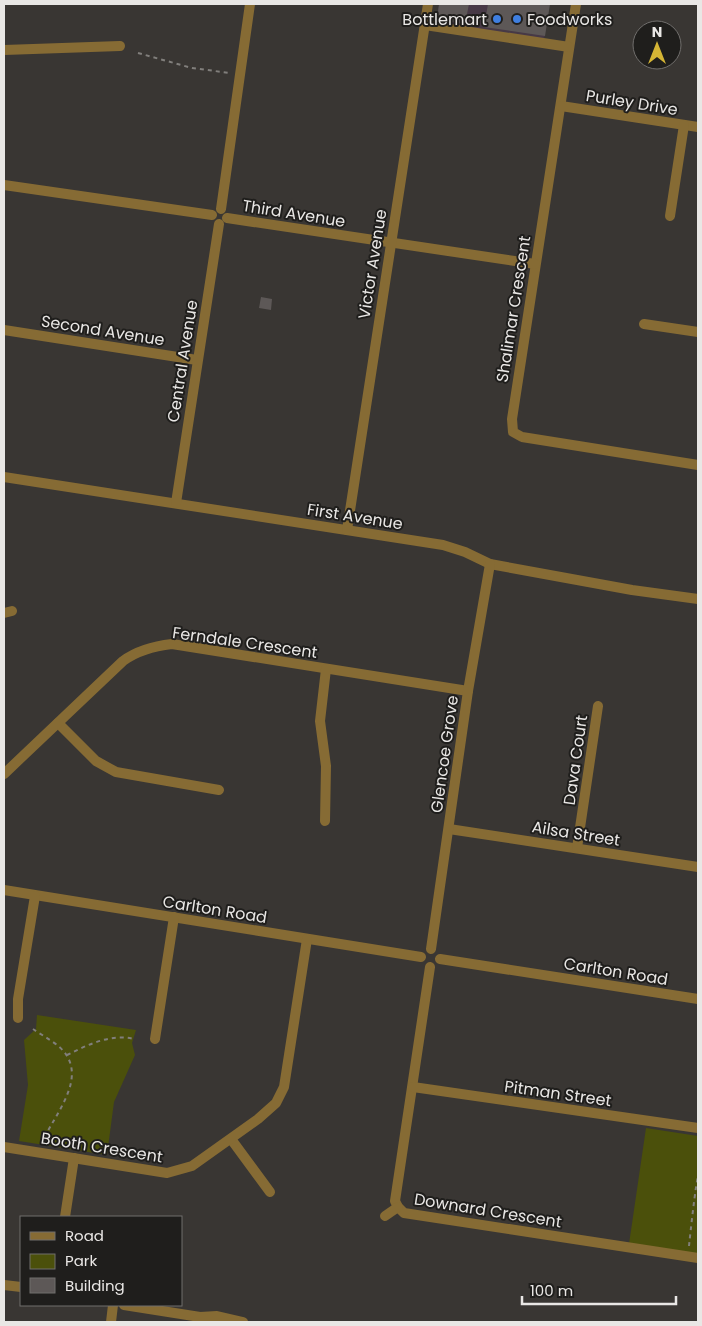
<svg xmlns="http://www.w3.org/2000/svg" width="702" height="1326" font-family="Poppins,sans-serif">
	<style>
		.commercial { fill: #473946 }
		.green { fill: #4b500b }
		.building { fill: #5d5857 }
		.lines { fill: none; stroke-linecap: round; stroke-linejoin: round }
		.path { stroke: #817f7c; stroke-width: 2; stroke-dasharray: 4 4; stroke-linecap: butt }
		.minor { stroke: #866b34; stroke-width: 10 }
		.shop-dot { fill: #3f7fe0; stroke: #1f1e1c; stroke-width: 2 }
		.labels { text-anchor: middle; stroke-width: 4; stroke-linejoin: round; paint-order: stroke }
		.poi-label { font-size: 16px; fill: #e9e7e5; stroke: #1f1e1c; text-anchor: end }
		.street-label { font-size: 16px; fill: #e9e7e5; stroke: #1f1e1c }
	</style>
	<rect width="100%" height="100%" fill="#393633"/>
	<polygon class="commercial" points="439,4 549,4 544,40 436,25"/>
	<g class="green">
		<polygon points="37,1015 136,1030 132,1043 135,1055 114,1102 107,1155 19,1141 28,1085 24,1040 36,1029"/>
		<polygon points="646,1128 698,1136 698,1254 629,1244"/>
	</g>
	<g class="building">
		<polygon points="439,4 469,4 465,24 437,20"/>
		<polygon points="488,4 550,4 545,36 484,27"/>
		<polygon points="261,297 272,299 271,310 259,308"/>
	</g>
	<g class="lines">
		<g class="path">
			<polyline points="138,53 192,68 230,73"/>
			<path d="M33,1029c10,7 28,16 34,27 17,28 -15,62 -25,87"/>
			<path d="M67,1055c20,-10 45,-22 67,-16"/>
			<path d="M689,1246c1,-10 7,-65 9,-69"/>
		</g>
		<g class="minor">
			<polyline points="576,4 512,419 513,432 522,437 698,465"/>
			<polyline points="425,25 569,47"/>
			<polyline points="4,50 120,46"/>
			<polyline points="561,106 698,127"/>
			<polyline points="4,185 212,215"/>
			<polyline points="221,209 250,4"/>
			<polyline points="670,216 684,125"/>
			<polyline points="227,218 535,264"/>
			<polyline points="644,324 698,332"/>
			<polyline points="4,330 197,360"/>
			<polyline points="4,477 443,545 465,552 490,564 632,590 698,599"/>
			<polyline points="176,503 219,224"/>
			<polyline points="347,530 428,4"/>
			<polyline points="4,613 12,611"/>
			<polyline points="58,723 96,761 116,772 219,790"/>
			<path d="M4,774l119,-113c15,-11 31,-15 49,-17l296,47"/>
			<polyline points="325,821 326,766 320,721 326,669"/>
			<polyline points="449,829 698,867"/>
			<polyline points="577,848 598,706"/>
			<polyline points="4,890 421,957"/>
			<polyline points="431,949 468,691 490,564"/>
			<polyline points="440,959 698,999"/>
			<polyline points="430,967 395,1201 398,1207 404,1213 698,1258"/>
			<polyline points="18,1018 18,999 35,896"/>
			<polyline points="155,1039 174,917"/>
			<polyline points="413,1087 698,1128"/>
			<polyline points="231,1139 270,1192"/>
			<polyline points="4,1147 167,1173 192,1166 258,1119 276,1103 284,1087 307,939"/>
			<polyline points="385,1216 398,1207"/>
			<polyline points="65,1217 74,1158"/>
			<polyline points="4,1285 21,1287"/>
			<polyline points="124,1305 200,1317 217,1316 243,1322"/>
			<polyline points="111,1322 113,1305"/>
		</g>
	</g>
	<g class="shop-dot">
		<circle cx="497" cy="19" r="5"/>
		<circle cx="517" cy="19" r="5"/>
	</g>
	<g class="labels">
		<g class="poi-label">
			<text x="487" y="25">Bottlemart</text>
			<text x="527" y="25" text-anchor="start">Foodworks</text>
		</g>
		<g class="street-label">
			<text transform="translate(632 102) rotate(9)" y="6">Purley Drive</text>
			<text transform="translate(294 213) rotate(9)" y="6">Third Avenue</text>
			<text transform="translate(372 264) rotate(-81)" y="6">Victor Avenue</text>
			<text transform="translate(513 309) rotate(-81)" y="6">Shalimar Crescent</text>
			<text transform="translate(103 330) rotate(9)" y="6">Second Avenue</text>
			<text transform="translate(182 361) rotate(-81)" y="6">Central Avenue</text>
			<text transform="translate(355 516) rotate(9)" y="6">First Avenue</text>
			<text transform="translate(245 642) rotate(8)" y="6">Ferndale Crescent</text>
			<text transform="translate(444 754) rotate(-82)" y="6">Glencoe Grove</text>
			<text transform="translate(575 760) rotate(-82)" y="6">Dava Court</text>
			<text transform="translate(576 833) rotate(9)" y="6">Ailsa Street</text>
			<text transform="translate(215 909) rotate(9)" y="6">Carlton Road</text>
			<text transform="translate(616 971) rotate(9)" y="6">Carlton Road</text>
			<text transform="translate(558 1093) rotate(8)" y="6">Pitman Street</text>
			<text transform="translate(102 1147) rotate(9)" y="6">Booth Crescent</text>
			<text transform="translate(488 1210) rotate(9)" y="6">Downard Crescent</text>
		</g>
	</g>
	<rect width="702" height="1326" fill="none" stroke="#e9e7e5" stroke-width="10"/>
	<rect x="20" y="1216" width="162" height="90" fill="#1f1e1c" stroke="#706e6c"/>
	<rect x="30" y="1232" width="25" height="8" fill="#866b34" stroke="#706e6c"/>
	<text x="65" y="1241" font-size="15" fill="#e9e7e5">Road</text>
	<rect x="30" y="1254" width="25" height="15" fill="#4b500b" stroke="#706e6c"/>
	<text x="65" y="1266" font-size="15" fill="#e9e7e5">Park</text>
	<rect x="30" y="1278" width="25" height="15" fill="#5d5857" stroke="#706e6c"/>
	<text x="65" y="1291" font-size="15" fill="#e9e7e5">Building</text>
	<g transform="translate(657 45)"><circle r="24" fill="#1f1e1c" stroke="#706e6c"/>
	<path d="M0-4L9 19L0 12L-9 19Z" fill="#d5b535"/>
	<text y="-8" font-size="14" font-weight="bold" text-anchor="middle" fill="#e9e7e5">N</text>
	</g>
	<path d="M522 1296v8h154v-8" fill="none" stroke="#e9e7e5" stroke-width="2.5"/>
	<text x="530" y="1296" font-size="15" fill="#e9e7e5" stroke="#1f1e1c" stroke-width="4" paint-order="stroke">100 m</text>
</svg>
